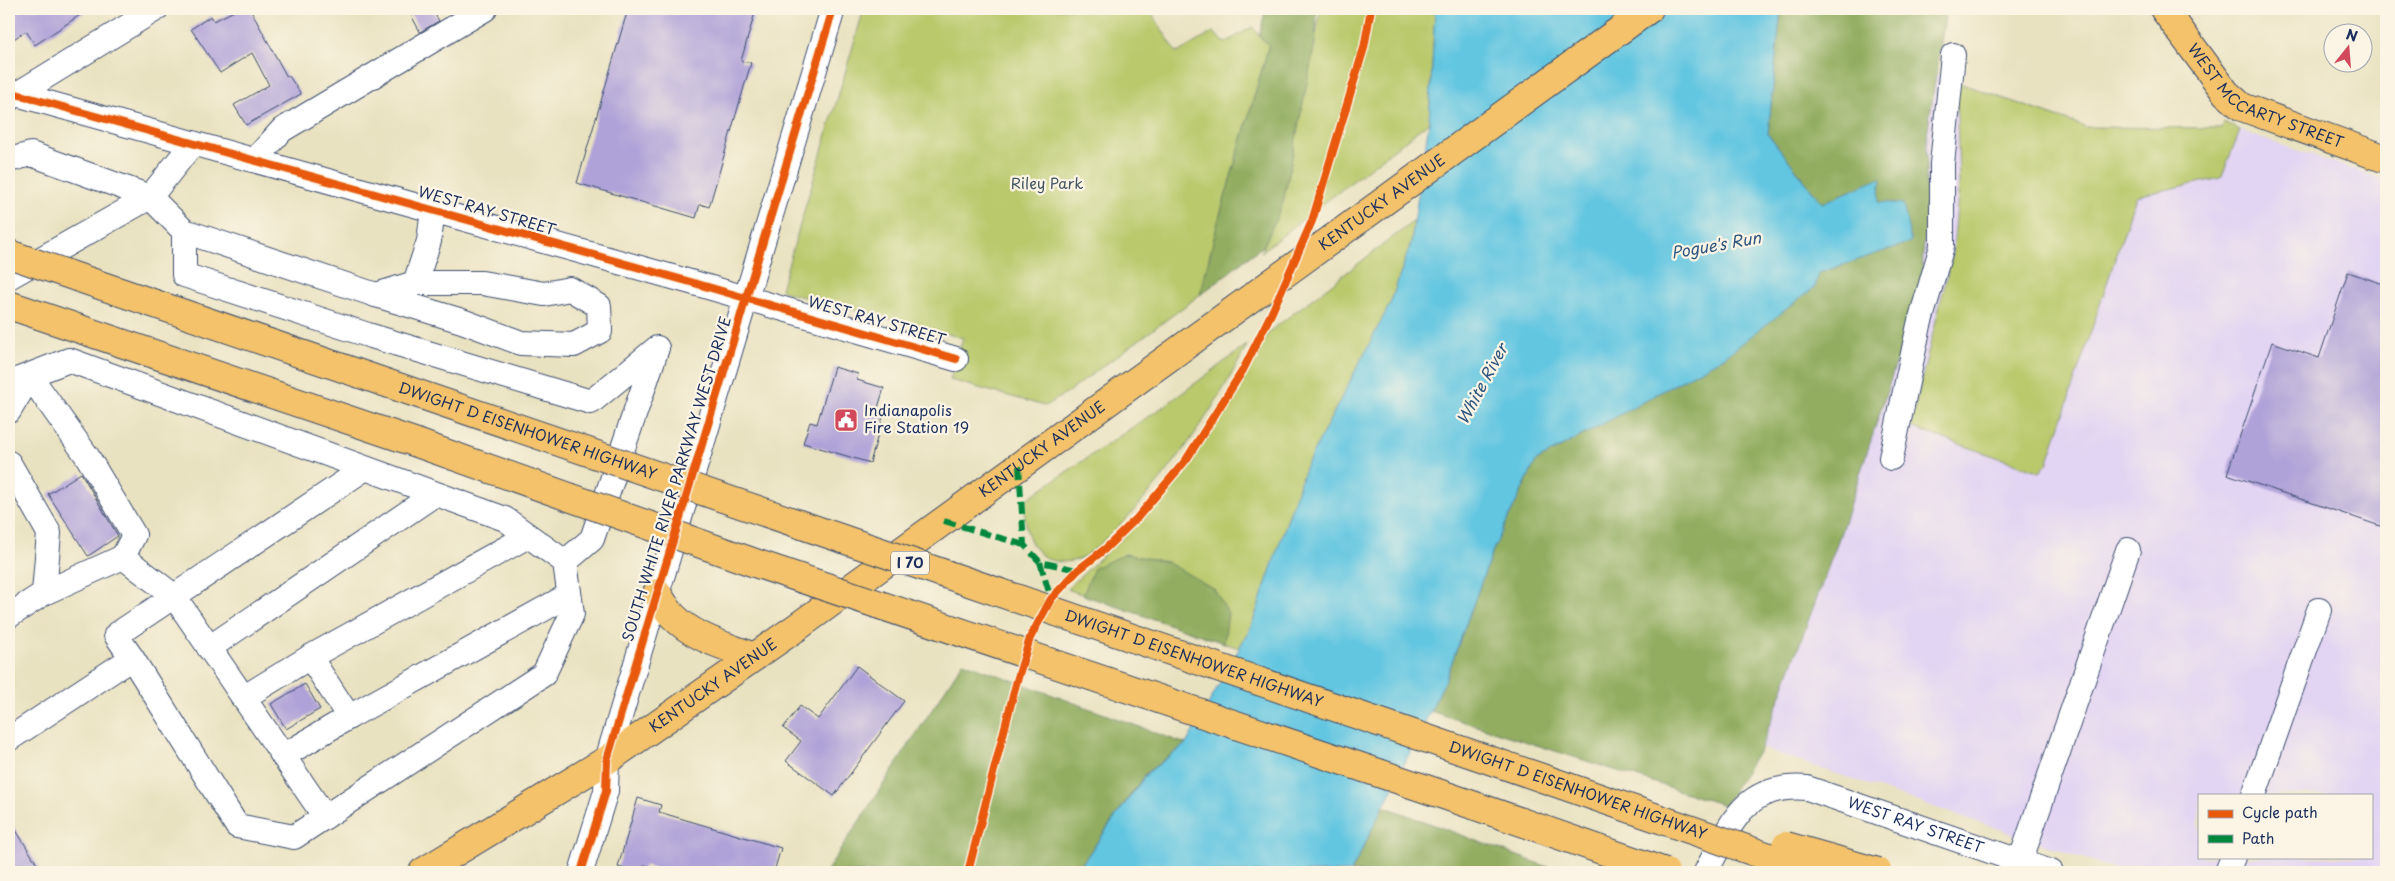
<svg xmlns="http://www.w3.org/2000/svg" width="2395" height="881" font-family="'Playpen Sans',sans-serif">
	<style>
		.built { fill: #e2d4f3; fill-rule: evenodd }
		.green { fill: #b9c96c; stroke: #6a7c65 }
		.forest { fill: #92ad60; stroke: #566e5f }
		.water { fill: #63c6e1; stroke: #3f7aa0 }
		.building { fill: #afa2d8 }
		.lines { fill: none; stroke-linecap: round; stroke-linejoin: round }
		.minor-casing { stroke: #3a4a6d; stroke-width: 26 }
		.major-casing { stroke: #3a4a6d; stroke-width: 30 }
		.minor { stroke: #fff; stroke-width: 24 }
		.major { stroke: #f3c26a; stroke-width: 28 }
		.highway-bridge-casing { stroke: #3a4a6d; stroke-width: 30; stroke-linecap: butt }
		.highway-bridge { stroke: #f3c26a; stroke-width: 28 }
		.quiet { stroke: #00873e; stroke-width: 6; stroke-dasharray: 12 6; stroke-linecap: butt }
		.cycleway-casing { stroke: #fcf5e5; stroke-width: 11 }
		.cycleway { stroke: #e8590c; stroke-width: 8 }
		.labels { text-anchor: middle; stroke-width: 4.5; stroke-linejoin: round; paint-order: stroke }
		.shield { fill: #fcf5e5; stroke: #5e6a86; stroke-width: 1 }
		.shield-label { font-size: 14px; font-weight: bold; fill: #1b2f5e }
		.street-label { font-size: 15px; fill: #1b2f5e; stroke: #fcf5e5 }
		.park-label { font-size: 15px; fill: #425662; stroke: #fcf5e5 }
		.poi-label { font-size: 15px; fill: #1b2f5e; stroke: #fcf5e5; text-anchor: start }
		.water-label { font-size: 16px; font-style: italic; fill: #2d557f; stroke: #fcf5e5 }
	</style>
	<rect width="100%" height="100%" fill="#fcf5e5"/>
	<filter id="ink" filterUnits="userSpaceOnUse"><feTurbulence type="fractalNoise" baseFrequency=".02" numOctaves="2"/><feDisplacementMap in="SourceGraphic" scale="10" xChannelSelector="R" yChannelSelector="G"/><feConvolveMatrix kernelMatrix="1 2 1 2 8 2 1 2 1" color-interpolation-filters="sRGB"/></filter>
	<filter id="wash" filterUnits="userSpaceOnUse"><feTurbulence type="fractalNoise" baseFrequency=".0096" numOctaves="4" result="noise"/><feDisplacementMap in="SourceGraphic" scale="20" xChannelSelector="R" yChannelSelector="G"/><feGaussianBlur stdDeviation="1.12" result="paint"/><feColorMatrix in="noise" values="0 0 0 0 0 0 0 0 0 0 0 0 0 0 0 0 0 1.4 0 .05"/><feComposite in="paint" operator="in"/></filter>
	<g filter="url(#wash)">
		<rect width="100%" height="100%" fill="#e9e2c1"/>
		<path class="built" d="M1936,74l150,53 135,1 3,-6 33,15 129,43v692h-262l-363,-124 78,-210 88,-403zM2199,795h172v62h-172z"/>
		<g class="green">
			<polygon points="864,9 1149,9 1177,53 1213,32 1225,43 1252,27 1269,45 1218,222 1200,295 1064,395 1045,406 950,380 963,338 788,293 781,289"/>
			<polygon points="1321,9 1435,9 1429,122 1261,252 1283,202"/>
			<polygon points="1956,82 2086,127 2221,128 2224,122 2240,130 2221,178 2136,196 2047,464 2040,472 1910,427 1953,251 1959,183"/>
			<polygon points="1414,221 1411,243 1390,304 1305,468 1252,625 1239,648 1067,589 1140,521 1190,460 1213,428 1269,332"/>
			<path d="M1247,345c-34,68 -80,134 -135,188 -10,9 -23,23 -36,27 -10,3 -22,2 -30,-2 -20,-12 -22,-36 -21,-58l145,-98z"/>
		</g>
		<g class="forest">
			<polygon points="1266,9 1317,9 1315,43 1283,203 1264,245 1200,295 1218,222 1269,45 1259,36"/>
			<polygon points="1781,9 1946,9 1927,135 1925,229 1921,287 1839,538 1761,748 1724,805 1430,711 1445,681 1493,550 1536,461 1724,357 1819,273 1911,241 1906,224 1822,203 1768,134"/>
			<polygon points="1125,554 1167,562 1214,589 1228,613 1224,643 1083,595 1094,568"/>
			<polygon points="963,662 1186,744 1146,773 1076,872 826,872"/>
			<polygon points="1383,806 1561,872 1351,872"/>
		</g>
		<polygon class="water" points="1435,9 1781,9 1768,134 1822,203 1881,178 1878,202 1903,204 1911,242 1819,273 1815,287 1724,357 1536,461 1493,550 1445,681 1351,872 1076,872 1147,773 1186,744 1252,625 1305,468 1390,304 1411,243 1429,122"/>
		<g id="blocks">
			<g class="building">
				<polygon points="9,9 89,9 35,45 26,31 9,42"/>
				<polygon points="238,9 250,9 287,77 289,76 301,94 246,125 234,105 269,85 252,53 220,73 191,29 211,16 214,21"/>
				<polygon points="408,9 432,9 439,21 420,32"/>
				<polygon points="628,9 756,9 741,61 751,63 709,207 700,204 696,218 577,183"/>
				<polygon points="2348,272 2386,285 2386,528 2227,474 2272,342 2319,358"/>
				<polygon points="834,367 858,374 857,380 884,388 877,411 884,413 870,463 803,443 810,422 817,424"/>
				<polygon points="81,473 118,536 88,556 48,494"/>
				<polygon points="857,666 904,701 834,796 786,761 801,741 783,728 800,706 818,719"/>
				<polygon points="305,684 320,709 286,729 271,704"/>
				<polygon points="638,798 661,805 659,812 781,848 774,872 670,872 644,865 642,872 635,872 618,867"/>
				<polygon points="9,819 42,872 9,872"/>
			</g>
		</g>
	</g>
	<g filter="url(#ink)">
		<use href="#blocks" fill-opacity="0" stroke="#3a4a6d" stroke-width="1"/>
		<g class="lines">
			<g class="minor-casing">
				<g id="minor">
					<polyline points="9,92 694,283 956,359"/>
					<polyline points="9,99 156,9"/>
					<polyline points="9,160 31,154 150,197 184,231 184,275 368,335 591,402 657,348 592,539 565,562"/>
					<polyline points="255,160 282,130 485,9"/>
					<polyline points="184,231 376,295 415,283 429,241 433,210"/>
					<polyline points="9,277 150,197 193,143"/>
					<polyline points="376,295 462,321 521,343 574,345 600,331 599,306 570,289 544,294 482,283 415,283"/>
					<polyline points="9,383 69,360 505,519 565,562 572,614 544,674 294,837 237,826 132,658 9,739"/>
					<polyline points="9,411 30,376 87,456 134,535 123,557"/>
					<polyline points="1891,458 1919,325 1942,246 1942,164 1953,55"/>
					<polyline points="9,463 49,533 44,593 9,616"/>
					<polyline points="44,593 123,557 174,596 325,817"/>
					<polyline points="209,648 435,494"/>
					<polyline points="310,657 528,536"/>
					<polyline points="132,658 116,635 364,469"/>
					<polyline points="243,698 310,657 349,717 283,756"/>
					<polyline points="349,717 569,595"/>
					<polyline points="2254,795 2319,610"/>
					<polyline points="2020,862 2128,550"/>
					<polyline points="581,872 606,791 607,760 833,9"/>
					<path id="s1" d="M1706,872c25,-48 37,-89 101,-84l244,84"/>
					<polyline points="2227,872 2233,857"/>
				</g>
			</g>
			<g class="major-casing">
				<g id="major">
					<path id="s2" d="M2164,9l62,84 16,14 144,52"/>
					<path d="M657,593c5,8 10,17 16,23 22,23 54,30 81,41"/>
					<path id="s3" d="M423,872l184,-112 193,-135 849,-616"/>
				</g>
			</g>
			<use href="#minor" class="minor"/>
			<use href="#major" class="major"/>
			<g class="highway-bridge-casing">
				<g id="highway-bridge">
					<path id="s4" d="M9,254l1536,525 267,93"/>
					<polyline points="9,305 414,442 755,563 1438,793 1665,872"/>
					<polyline points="1786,846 1878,872"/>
				</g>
			</g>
			<use href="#highway-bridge" class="highway-bridge"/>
			<g class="quiet">
				<polyline points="1019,466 1024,545 1040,562 1078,570"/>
				<polyline points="944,521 1024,545"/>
				<polyline points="1040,562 1051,599"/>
			</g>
			<g class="cycleway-casing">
				<g id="cycleway">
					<polyline points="9,92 694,283 956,359"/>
					<polyline points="581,872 606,791 607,760 833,9"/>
					<polyline points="968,872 1016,684 1030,638 1051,599 1078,570 1105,549 1137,518 1186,460 1243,370 1272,312 1312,221 1364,48 1371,9"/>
				</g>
			</g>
			<use href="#cycleway" class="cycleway"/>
		</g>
	</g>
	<defs>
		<g id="civic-square" transform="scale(1.25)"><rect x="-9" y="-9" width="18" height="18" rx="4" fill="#d1495b" stroke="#fcf5e5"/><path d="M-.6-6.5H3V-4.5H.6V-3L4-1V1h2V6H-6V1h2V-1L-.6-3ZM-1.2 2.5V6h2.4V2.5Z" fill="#fff"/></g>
	</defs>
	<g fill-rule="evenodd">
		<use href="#civic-square" x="846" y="420"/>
	</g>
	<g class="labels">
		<rect class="shield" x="891" y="551.5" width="38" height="23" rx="4"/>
		<g class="shield-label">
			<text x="910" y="568">I 70</text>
		</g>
		<g class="street-label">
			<text dy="5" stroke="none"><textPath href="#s2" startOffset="139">WEST MCCARTY STREET</textPath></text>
			<text dy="5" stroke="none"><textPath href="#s3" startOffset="1170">KENTUCKY AVENUE</textPath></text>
			<text transform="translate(487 211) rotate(16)" y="5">WEST RAY STREET</text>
			<text transform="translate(877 321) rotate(16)" y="5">WEST RAY STREET</text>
			<text dy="5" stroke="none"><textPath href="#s4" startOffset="548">DWIGHT D EISENHOWER HIGHWAY</textPath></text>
			<text dy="5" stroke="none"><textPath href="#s3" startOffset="750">KENTUCKY AVENUE</textPath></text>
			<text transform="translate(677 479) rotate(-73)" y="5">SOUTH WHITE RIVER PARKWAY WEST DRIVE</text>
			<text dy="5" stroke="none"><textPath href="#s4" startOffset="1252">DWIGHT D EISENHOWER HIGHWAY</textPath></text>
			<text dy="5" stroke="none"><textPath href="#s3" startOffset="345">KENTUCKY AVENUE</textPath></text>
			<text dy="5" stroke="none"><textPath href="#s4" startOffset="1658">DWIGHT D EISENHOWER HIGHWAY</textPath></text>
			<text dy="5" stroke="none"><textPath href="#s1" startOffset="258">WEST RAY STREET</textPath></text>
		</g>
		<g class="park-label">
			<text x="1047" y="189">Riley Park</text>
		</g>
		<g class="poi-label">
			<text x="864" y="416">Indianapolis<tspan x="864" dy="17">Fire Station 19</tspan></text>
		</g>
		<g class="water-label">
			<text transform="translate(1716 245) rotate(-10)" y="6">Pogue's Run</text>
			<text transform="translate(1482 384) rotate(-62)" y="6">White River</text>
		</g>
	</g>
	<rect width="2395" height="881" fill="none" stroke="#fcf5e5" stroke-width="30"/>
	<rect x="2198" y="794" width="175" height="65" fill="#fcf5e5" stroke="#a2a6af"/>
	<rect x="2208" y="810" width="25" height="8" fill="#e8590c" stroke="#a2a6af"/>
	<text x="2242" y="818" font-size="15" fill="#1b2f5e">Cycle path</text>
	<rect x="2208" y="835" width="25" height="8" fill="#00873e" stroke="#a2a6af"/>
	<text x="2242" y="844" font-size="15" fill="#1b2f5e">Path</text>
	<g transform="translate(2348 48) rotate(17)"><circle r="24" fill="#fcf5e5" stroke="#a2a6af"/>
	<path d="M0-4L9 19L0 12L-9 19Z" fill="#d1495b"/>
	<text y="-8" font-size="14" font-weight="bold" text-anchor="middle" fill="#1b2f5e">N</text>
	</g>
</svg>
